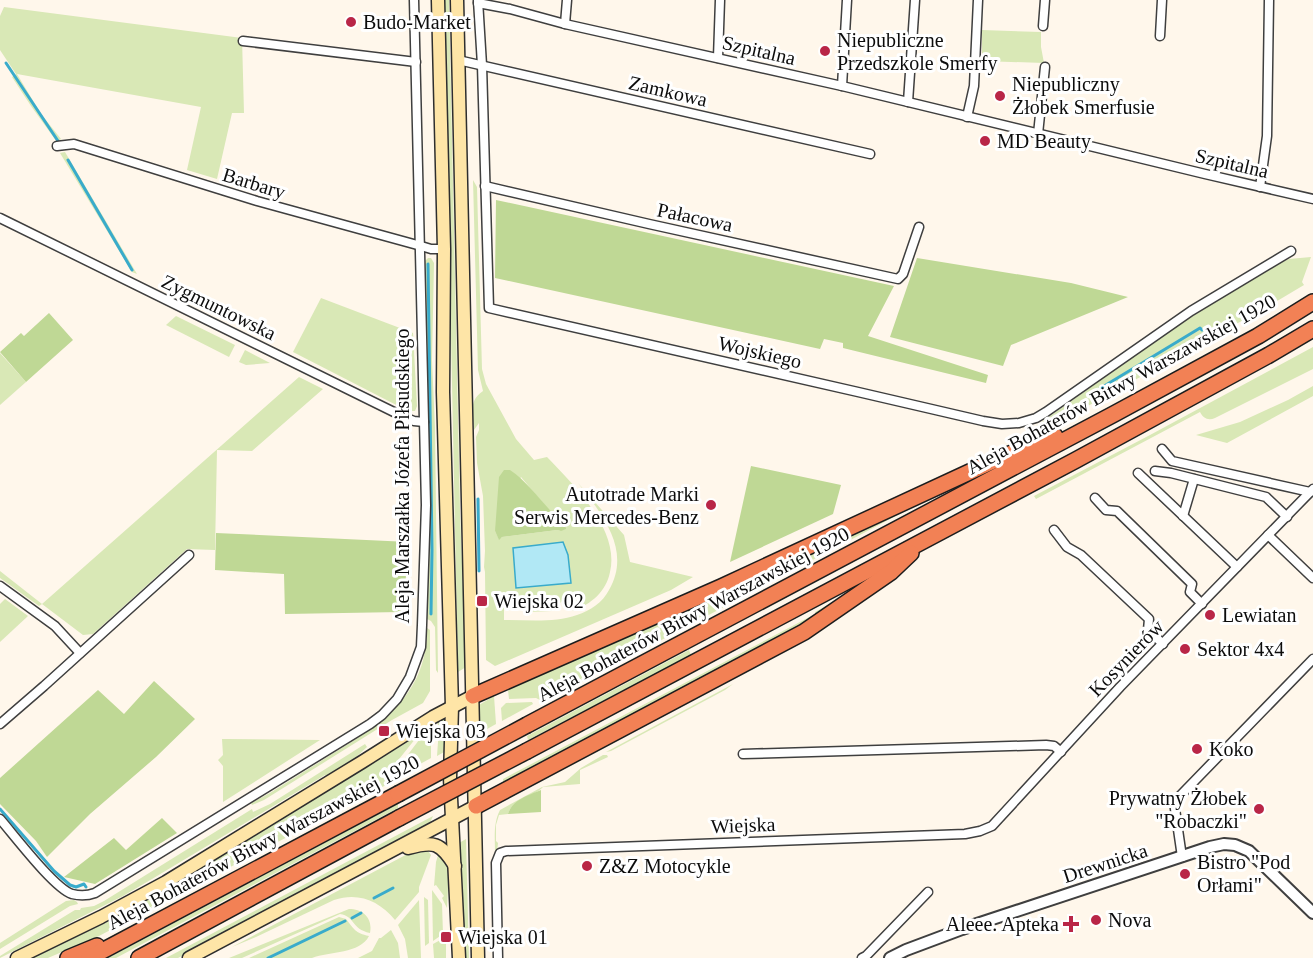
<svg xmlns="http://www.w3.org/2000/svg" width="1313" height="958" font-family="'Times New Roman',serif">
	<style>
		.green { fill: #d9e8b6; fill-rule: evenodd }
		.forest { fill: #bfd895 }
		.water { fill: #b1e8f5; stroke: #39abcb; stroke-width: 1.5 }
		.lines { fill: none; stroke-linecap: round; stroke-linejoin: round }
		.stream { stroke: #39abcb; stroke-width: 3 }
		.minor-casing { stroke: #3f3f3f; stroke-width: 11 }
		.tertiary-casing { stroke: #3f3f3f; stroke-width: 14 }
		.secondary-casing { stroke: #2e2e2e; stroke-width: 15 }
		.motorway-casing { stroke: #1d1d1d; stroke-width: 18 }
		.minor { stroke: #fff; stroke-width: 8 }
		.tertiary { stroke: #fff; stroke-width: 10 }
		.secondary { stroke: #fee5a7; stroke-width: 12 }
		.motorway { stroke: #f28155; stroke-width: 15 }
		.motorway-bridge-casing { stroke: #1d1d1d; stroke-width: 18; stroke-linecap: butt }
		.motorway-bridge { stroke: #f28155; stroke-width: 15 }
		.poi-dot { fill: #b92647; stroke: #fff; stroke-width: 2 }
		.labels { text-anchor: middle; stroke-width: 6; stroke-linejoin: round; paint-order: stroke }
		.poi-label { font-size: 20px; fill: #0c0c0c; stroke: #fff; text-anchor: start }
		.street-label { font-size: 20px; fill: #0c0c0c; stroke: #fff }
	</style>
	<rect width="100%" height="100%" fill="#fff7eb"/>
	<g class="green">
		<polygon points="444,0 449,0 460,511 466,667 458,672"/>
		<polygon points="4,7 242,38 244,113 232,113 217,179 187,170 201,107 17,74 41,114 61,139 57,142 31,106 12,77 16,74 0,50 0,16"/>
		<polygon points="982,30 1041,32 1041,47 1044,63 982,61"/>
		<polygon points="65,152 137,274 132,272 60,153"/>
		<path d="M473,180l4,7 5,182 4,15 30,55 18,21 13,-3c27,28 73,73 63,115 -4,20 -19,32 -37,39l-4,-6 -7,-4 -10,10 -25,1 -4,-10 -19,1v17c24,0 51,3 73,-5 13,-4 26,-13 32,-25 23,-40 -7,-76 -31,-107l46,52 6,27 63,15 -22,13 -176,76 -9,-6 -1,-88 -1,-5 1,-16 -2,-55 -6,-33 -1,-26 3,-7v-7l-5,7c-1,-16 -6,-29 9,-39l-5,-21zM521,477l32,38 12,10 -4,6 -4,-1 -55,7 -3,2 -4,-8z"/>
		<polygon points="1311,257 1302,282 1304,285 1267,307 1048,428 1005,448 1180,324 1271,267 1289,259"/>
		<polygon points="428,258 431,258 434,263 432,360 435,428 438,673 436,670 435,627 431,621 427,619 430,507 425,261"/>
		<polygon points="321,298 413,333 417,406 415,411 408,411 293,352"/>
		<polygon points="176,316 235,345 229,357 166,325"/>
		<path d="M1313,347v22l-98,49c-7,3 -12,0 -15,-6l-164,87 -2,-3 116,-61z"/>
		<polygon points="245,350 270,363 246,365 239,362"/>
		<polygon points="0,353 26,382 0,405"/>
		<polygon points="299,377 323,389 252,451 217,450 215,550 187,549 93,634 83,635 42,604 39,606 0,578 0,571 42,604"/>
		<polygon points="1313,386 1313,396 1227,443 1196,435 1240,422 1288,400"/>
		<polygon points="943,491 548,700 542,701 536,698 509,699 508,690"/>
		<polygon points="844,596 819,615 790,632 503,785 503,779 815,614 815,612"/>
		<polygon points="5,599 28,616 0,642 0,604"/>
		<path d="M427,628l3,2v61l-7,12 -31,17 -128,80 -12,5 -1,-2c23,-11 45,-27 67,-40 55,-35 109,-61 109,-135z"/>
		<polygon points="689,650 691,655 528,740 527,736"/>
		<polygon points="733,684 725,690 611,751 606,752"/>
		<polygon points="494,696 496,724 480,733 479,705"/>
		<polygon points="532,702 533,704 502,721 501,708 506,703"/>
		<polygon points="443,719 445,720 446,751 437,756 439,728 437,721"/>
		<polygon points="427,728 428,731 416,738 387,774 386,776 386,785 99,936 48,958 32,958 107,922 169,888"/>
		<polygon points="425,736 428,736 431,740 431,758 393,779 391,777 419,740"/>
		<polygon points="222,739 227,739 320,740 223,802 223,766 218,760 223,755"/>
		<polygon points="365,744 367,747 354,759 326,776 325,775 152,879 123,896 0,958 0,956 70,913 75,910 80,910 81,908 94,906 104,901 252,809 253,812 270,804"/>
		<path d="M603,755h4l1,2 -28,13v14l-37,3c-9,10 -31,12 -35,27l-9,1 -3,10v16l2,2 -1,9 -2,1c0,-14 -2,-30 5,-43l42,-23 23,-5 16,-14z"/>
		<polygon points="398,804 398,808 116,958 108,958"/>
		<polygon points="433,816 429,825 178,958 166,958"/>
		<polygon points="466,839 469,958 464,958 459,843"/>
		<path d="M429,848l-1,3 3,4 -12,32v5l-24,28c-16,-19 -36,-28 -61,-20l-78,37 -24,10 183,-97z"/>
		<polygon points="439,852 449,868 447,908 442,898 444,896 436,885 434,886 436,862"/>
		<polygon points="432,890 442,904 443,934 433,941"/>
		<polygon points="424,897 428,900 429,943 425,946"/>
		<polygon points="74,900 77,902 78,904 70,906 0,949 0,943 66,901"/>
		<polygon points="419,900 421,958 408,958 405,939 398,925"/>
		<path d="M349,909c14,0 24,9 21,24 -19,-4 -15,-17 -30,-19l-98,44h-13z"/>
		<path d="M339,917l7,2c8,10 9,14 23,17 -9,18 -39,15 -57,22h-63z"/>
		<polygon points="391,930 398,943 400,958 358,958 372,951 379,938 381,938"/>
		<polygon points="446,937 446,958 434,958 433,944"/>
	</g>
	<g class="forest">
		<polygon points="496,200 894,286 868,336 988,375 986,383 843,348 843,343 824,339 820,349 495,278"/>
		<polygon points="917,258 1071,283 1128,297 1011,345 1003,366 890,337"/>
		<polygon points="49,313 73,340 26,382 0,352 21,333 24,336"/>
		<polygon points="751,466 841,485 833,514 730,562"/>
		<path d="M504,470h6c21,14 35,38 55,55l1,4 -5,2 -4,-1 -55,7 -3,3 -4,-9 4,-54z"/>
		<polygon points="216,533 409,542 403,609 401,612 285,614 284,574 215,570"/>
		<polygon points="154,681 195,719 156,757 90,814 47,857 36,841 0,804 0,778 98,690 124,714"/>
		<path d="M541,790v22l-33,2c4,-14 21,-19 33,-24z"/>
		<polygon points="162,818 177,833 95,884 64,877 114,838 126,850"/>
	</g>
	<polygon class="water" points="563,542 568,555 571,583 516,588 513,548"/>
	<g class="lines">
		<g class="stream">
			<polyline points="6,63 58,141"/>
			<polyline points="68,160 132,270"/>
			<polyline points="428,264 432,550 431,614"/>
			<polyline points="1091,394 1200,328 1202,330"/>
			<polyline points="478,499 479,571"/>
			<polyline points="0,809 54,871 70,885 76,887 84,884 86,887"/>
			<polyline points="374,898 393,888"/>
			<polyline points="352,918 361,913"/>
			<polyline points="268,958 345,921"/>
		</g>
		<g class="minor-casing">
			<g id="minor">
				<polyline points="478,0 482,65 489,308 858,392 983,421 1002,424 1019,423 1036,418 1046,412 1191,311 1291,251"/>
				<polyline points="478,3 510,9 565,24 842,86 1205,174 1313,199"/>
				<polyline points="565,24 567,0"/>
				<polyline points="1043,26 1045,0"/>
				<polyline points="1160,36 1162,0"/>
				<polyline points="243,41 416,62"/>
				<polyline points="718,58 720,0"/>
				<polyline points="458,60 870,154"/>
				<polyline points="842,86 847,0"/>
				<polyline points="908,102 915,0"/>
				<polyline points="967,117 974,86 978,0"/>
				<polyline points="1038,134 1045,67"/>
				<polyline points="57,146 74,144 257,201 421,246 431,249 444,249"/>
				<polyline points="485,186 649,224 898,279 903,274 919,227"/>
				<polyline points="1260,187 1267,136 1269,0"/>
				<polyline points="0,218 404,417 414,421 424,422"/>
				<polyline points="1162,449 1172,461 1310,492"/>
				<polyline points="1155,471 1171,473 1266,497 1287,517"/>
				<polyline points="1138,473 1237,567"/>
				<polyline points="1095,498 1106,510 1117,511 1192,584 1190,592 1202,604"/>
				<polyline points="1183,516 1194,479"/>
				<polyline points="1054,530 1067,547 1081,555 1149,619 1148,630 1163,644"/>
				<polyline points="1268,535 1313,578"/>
				<polyline points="0,586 55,626 80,653"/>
				<polyline points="0,724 44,686 189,555"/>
				<polyline points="743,754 1046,745 1054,746 1061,752"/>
				<path d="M0,819c14,16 54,69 72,75 8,2 15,2 23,-1l275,-169 12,-9 15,-16 13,-22 11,-30 1,-22 4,-120 -12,-505"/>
				<polyline points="1182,857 1174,802 1313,659"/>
				<polyline points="498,958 496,863 500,853 506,851 965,834 980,831 992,826 1120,687 1313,489"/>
				<polyline points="862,958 866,956 928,892"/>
			</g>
		</g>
		<g class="tertiary-casing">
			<polyline id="tertiary" points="890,958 906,950 962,929 1210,847 1224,844 1235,845 1249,851 1313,913"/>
		</g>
		<g class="secondary-casing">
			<g id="secondary">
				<polyline points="438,0 444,249 443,392 452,706 450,778 459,958"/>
				<polyline points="457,0 478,958"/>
				<path d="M408,848c26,-7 32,-6 47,18"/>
				<polyline points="17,958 101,917 166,882 362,762 433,717 473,696"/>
				<polyline points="189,958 476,806"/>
			</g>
		</g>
		<g class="motorway-casing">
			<g id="motorway">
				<polyline points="473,696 721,587 1002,457 1055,436"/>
				<polyline points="527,725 1114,414 1258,336 1313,302"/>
				<polyline points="527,751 1076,460 1269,355 1313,329"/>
				<polyline points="476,806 804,632 891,572 911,553"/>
				<polyline points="68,958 97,946"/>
				<polyline points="89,958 398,794"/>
				<polyline points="139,958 399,818"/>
			</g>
		</g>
		<use href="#minor" class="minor"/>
		<use href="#tertiary" class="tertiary"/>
		<use href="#secondary" class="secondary"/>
		<use href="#motorway" class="motorway"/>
		<g class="motorway-bridge-casing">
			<g id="motorway-bridge">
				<polyline points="398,794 527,725"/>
				<polyline points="399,818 527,751"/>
			</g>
		</g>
		<use href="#motorway-bridge" class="motorway-bridge"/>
	</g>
	<g class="poi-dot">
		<circle cx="351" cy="22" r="6"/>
		<circle cx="825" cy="51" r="6"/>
		<circle cx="1000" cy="96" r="6"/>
		<circle cx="985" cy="141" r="6"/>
		<circle cx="711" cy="505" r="6"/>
		<rect x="476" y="595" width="12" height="12" rx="3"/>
		<circle cx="1210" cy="615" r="6"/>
		<circle cx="1185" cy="649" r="6"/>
		<rect x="378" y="725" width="12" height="12" rx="3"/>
		<circle cx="1197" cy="749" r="6"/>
		<circle cx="1259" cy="809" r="6"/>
		<circle cx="587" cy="866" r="6"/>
		<circle cx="1185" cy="874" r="6"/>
		<circle cx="1096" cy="920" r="6"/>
		<path d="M1068 915h6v6h6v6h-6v6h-6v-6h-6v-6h6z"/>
		<rect x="440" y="931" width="12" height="12" rx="3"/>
	</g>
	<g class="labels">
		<g class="poi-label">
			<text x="363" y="29">Budo-Market</text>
			<text x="837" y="47">Niepubliczne<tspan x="837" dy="23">Przedszkole Smerfy</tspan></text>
			<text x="1012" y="91">Niepubliczny<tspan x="1012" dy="23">Żłobek Smerfusie</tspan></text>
			<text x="997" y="148">MD Beauty</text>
			<text x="699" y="501" text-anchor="end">Autotrade Marki<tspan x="699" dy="23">Serwis Mercedes-Benz</tspan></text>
			<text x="494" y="608">Wiejska 02</text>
			<text x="1222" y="622">Lewiatan</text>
			<text x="1197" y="656">Sektor 4x4</text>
			<text x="396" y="738">Wiejska 03</text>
			<text x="1209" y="756">Koko</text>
			<text x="1247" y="805" text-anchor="end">Prywatny Żłobek<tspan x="1247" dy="23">"Robaczki"</tspan></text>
			<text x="1197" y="869">Bistro "Pod<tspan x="1197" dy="23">Orłami"</tspan></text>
			<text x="599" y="873">Z&amp;Z Motocykle</text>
			<text x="1108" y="927">Nova</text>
			<text x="1059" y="931" text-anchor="end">Aleee. Apteka</text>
			<text x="458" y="944">Wiejska 01</text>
		</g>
		<g class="street-label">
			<text transform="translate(759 50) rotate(13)" y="7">Szpitalna</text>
			<text transform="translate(668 91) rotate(13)" y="7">Zamkowa</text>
			<text transform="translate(1232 163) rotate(13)" y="7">Szpitalna</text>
			<text transform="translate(254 183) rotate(17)" y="7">Barbary</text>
			<text transform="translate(695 217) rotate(12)" y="7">Pałacowa</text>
			<text transform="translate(219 307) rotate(26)" y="7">Zygmuntowska</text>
			<text transform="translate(760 352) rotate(13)" y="7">Wojskiego</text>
			<text transform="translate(1121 384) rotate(-29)" y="7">Aleja Bohaterów Bitwy Warszawskiej 1920</text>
			<text transform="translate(402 476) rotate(-90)" y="7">Aleja Marszałka Józefa Piłsudskiego</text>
			<text transform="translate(693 614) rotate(-28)" y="7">Aleja Bohaterów Bitwy Warszawskiej 1920</text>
			<text transform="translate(1126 658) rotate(-46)" y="7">Kosynierów</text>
			<text transform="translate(743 825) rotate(-2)" y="7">Wiejska</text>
			<text transform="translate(263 842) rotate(-28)" y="7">Aleja Bohaterów Bitwy Warszawskiej 1920</text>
			<text transform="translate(1105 863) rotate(-18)" y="7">Drewnicka</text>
		</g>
	</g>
</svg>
